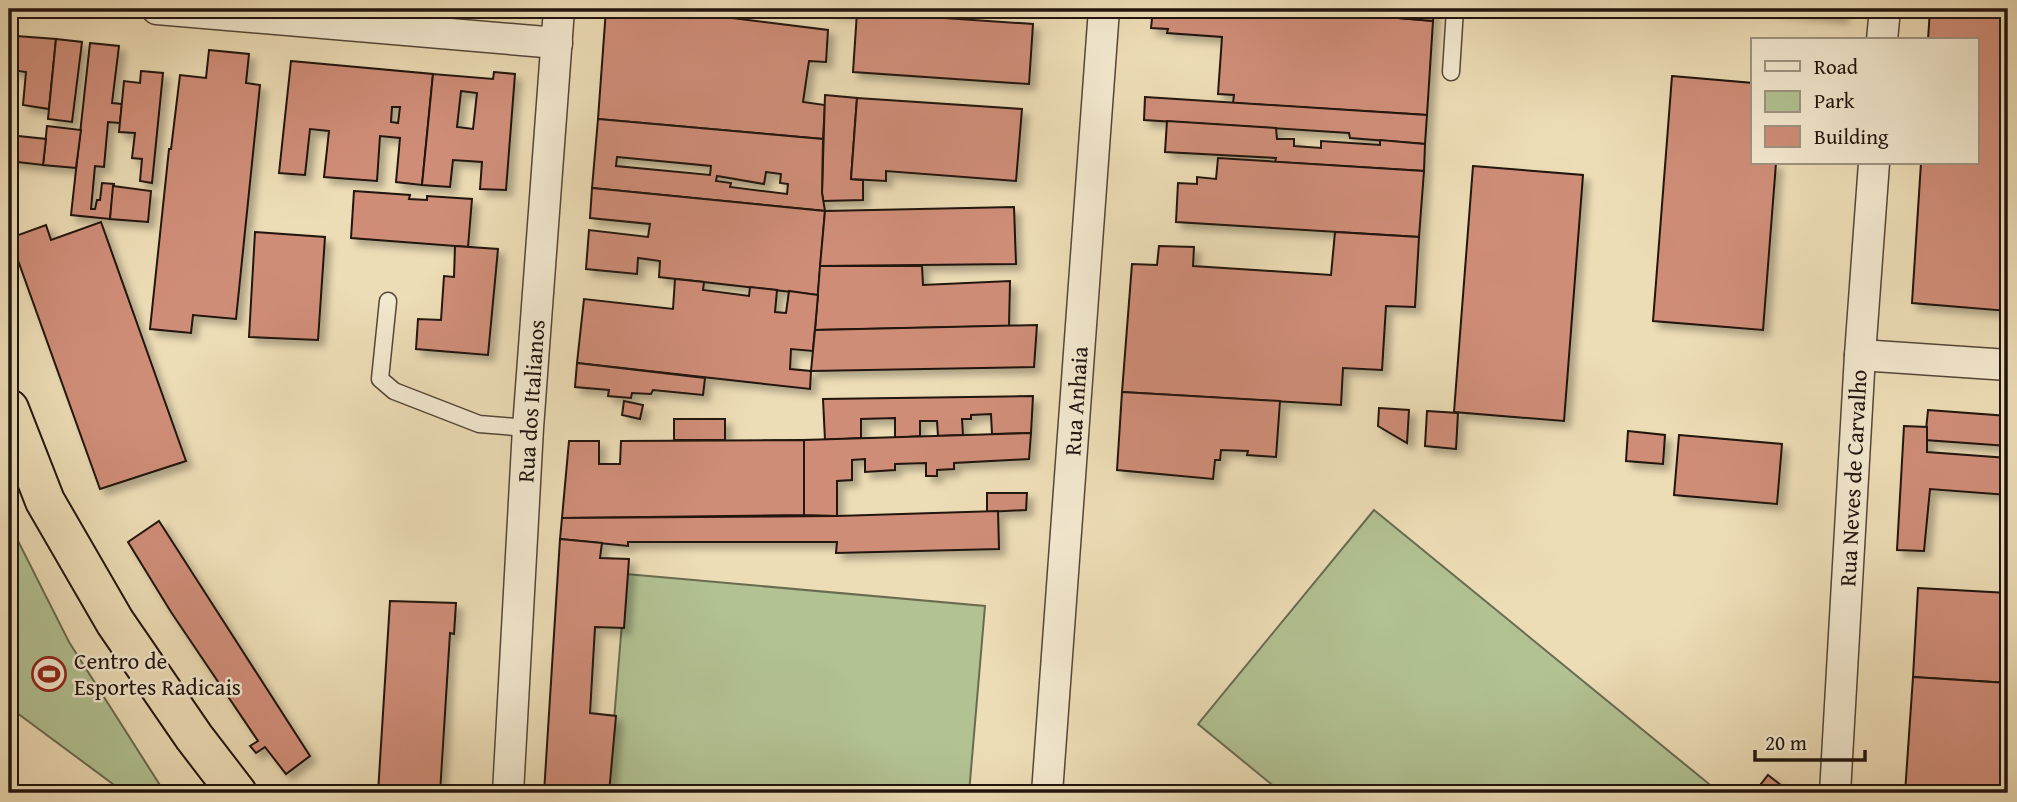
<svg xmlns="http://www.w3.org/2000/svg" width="2017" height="802" font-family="'Gentium Book Plus',serif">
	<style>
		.green { fill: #b2c293; stroke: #696b50; stroke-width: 2 }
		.building { fill: #cf8d78; stroke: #20140e; stroke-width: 2; fill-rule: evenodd; filter: url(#shadow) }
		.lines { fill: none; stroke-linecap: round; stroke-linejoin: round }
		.lane-casing { stroke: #534638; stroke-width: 19 }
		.street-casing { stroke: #534638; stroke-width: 33 }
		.highway-casing { stroke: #20140e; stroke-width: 42 }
		.lane { stroke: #f3e9d0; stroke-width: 16 }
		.street { stroke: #f3e9d0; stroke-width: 30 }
		.highway { stroke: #edddb6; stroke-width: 38 }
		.labels { text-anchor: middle; stroke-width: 5; stroke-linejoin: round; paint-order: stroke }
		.street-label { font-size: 23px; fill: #20140e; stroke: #f3e9d0 }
		.poi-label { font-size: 23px; fill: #20140e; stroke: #f3e9d0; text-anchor: start }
	</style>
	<defs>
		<filter id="shadow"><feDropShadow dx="6" dy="6" stdDeviation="3.5" flood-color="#0004"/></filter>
	</defs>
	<rect width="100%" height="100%" fill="#edddb6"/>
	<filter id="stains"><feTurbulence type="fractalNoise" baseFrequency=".00286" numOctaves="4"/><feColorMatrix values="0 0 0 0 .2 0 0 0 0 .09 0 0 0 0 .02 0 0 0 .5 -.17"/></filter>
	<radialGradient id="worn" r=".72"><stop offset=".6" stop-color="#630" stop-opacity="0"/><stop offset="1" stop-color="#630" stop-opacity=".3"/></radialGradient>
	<g class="green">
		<polygon points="1374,510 1720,793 1282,793 1198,724"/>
		<polygon points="9,523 69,642 165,793 125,793 9,707"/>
		<polygon points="626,574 985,606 969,793 608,793"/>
	</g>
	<g class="building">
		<polygon points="606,9 660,9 828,30 826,62 809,61 803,102 825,105 823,139 598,119"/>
		<polygon points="829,9 930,9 929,17 829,11"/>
		<polygon points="1153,9 1291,9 1433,21 1427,115 1233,103 1234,95 1218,94 1222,37 1167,33 1168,29 1151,28"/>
		<polygon points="1291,9 1434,9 1433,21"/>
		<polygon points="1765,9 1842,9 1842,17"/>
		<polygon points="1930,9 1979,9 2008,11 2008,311 1912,303 1921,163 1977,163 1977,40 1928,40"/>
		<polygon points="857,12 1033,24 1029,84 853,72"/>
		<polygon points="16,36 56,39 49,109 23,105 26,72 12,70"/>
		<polygon points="56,39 82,42 72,122 48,119"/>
		<polygon points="90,43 119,46 112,103 122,104 120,123 108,122 104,167 95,166 91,209 95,209 97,200 100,200 102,183 114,184 110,219 71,215"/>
		<polygon points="209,50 249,54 246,83 260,85 236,319 193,315 191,333 150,329 169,149 171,149 180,75 206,78"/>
		<path d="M291,61l142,13 -11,111 -26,-3 4,-44 -20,-2 -3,45 -53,-4 5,-46 -19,-2 -5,46 -26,-2zM392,107h8l-2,16 -7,-1z"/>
		<polygon points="141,71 163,73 152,183 140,181 142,159 132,158 135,133 119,132 124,81 140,83"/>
		<path d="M494,72l21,2 -9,116 -26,-1 2,-27 -29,-2 -3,27 -28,-2 11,-111 60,5zM461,91l16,2 -4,36 -16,-2z"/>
		<polygon points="1672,76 1753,83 1753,163 1776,163 1763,330 1653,321"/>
		<polygon points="825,95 857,98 851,179 863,180 863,200 823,201 822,193"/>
		<polygon points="1145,97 1427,115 1425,144 1350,138 1349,133 1144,120"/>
		<polygon points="857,98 1022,109 1016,181 886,171 886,181 851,179"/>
		<path d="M598,119l225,20 -1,54 3,18 -233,-23zM617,157l94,9 -1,9 -94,-9zM766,172l15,2 -1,9 8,1 -1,10 -57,-7 1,-4 -15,-2 1,-5 47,8z"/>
		<polygon points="1167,121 1276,128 1277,139 1294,139 1294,146 1321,148 1321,141 1380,145 1380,140 1425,144 1424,171 1275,162 1276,158 1165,152"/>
		<polygon points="47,126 81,130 76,168 43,165"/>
		<polygon points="9,135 46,139 43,165 9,161"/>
		<polygon points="1218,158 1424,171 1419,237 1176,222 1178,183 1197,184 1197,177 1216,179"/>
		<polygon points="1473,166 1583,175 1564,421 1454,412"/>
		<polygon points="113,186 151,191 148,222 110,219"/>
		<polygon points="592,188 825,211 818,295 659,277 660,261 638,258 637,274 586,269 589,230 648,237 650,224 590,218"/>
		<polygon points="354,191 410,195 409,199 427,200 427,196 472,199 468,247 351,238"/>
		<polygon points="1014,207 1016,264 820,266 825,211"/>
		<polygon points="101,222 186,461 100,489 10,238 46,225 51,240"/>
		<polygon points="255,232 325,237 318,340 249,337"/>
		<polygon points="1335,232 1419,237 1415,307 1386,306 1382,370 1343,368 1341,405 1122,392 1132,264 1157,265 1159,246 1194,247 1193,266 1331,275"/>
		<polygon points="455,246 498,249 488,355 416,349 418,319 441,320 444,276 454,277"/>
		<polygon points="820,266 922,266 923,285 1010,281 1009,326 815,330"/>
		<polygon points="675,279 704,282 703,290 749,296 750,287 777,290 775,312 786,313 789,291 818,295 813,351 791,349 790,369 811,371 810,389 577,363 584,299 673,309"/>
		<polygon points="1037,325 1034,367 811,371 815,330"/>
		<polygon points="577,363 705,378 703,395 653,390 651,394 632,393 631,398 608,396 609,390 575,387"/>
		<polygon points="1122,392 1280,401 1276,457 1247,455 1248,451 1221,450 1220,460 1215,460 1213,479 1117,470"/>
		<polygon points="1033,396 1031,433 992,434 991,414 971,415 971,419 962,419 963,435 938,436 937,421 920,421 920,436 895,438 895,418 861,419 861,438 825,440 823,399"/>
		<polygon points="624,401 643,405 640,419 622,415"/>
		<polygon points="1379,408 1409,410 1407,443 1378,426"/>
		<polygon points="1928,410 2008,416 2008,446 1925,440"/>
		<polygon points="1427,411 1458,413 1456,449 1425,446"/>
		<rect x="674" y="419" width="51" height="21"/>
		<polygon points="1904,426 1927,427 1927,452 2008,458 2008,495 1930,489 1924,551 1897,550"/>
		<polygon points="1628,431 1665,435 1663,464 1626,461"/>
		<polygon points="1031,433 1029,459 954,463 954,469 937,470 937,476 926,476 926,463 895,464 895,470 865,472 865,459 852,460 852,480 837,481 837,516 804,515 804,440"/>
		<polygon points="1679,435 1782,444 1777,504 1674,495"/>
		<polygon points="804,440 804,515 562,518 569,441 599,441 599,464 620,464 621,441"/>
		<polygon points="987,493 1027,493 1026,510 987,512"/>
		<polygon points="998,511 999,549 836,553 837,542 628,542 628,546 560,539 562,518 837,516"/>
		<polygon points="159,521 310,756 286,774 265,747 256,753 250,746 258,741 171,612 128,542"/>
		<polygon points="560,539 602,543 600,558 629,559 624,628 595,627 590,713 616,716 609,793 544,793"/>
		<polygon points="1918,588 2008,593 2008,683 1913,677"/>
		<polygon points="390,601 456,603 454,634 450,633 440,793 378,793"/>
		<polygon points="1913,677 2008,683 2008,793 1905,793"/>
		<polygon points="1768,775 1791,793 1754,793"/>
	</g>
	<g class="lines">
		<g class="lane-casing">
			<g id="lane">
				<polyline points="1451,72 1455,9"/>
				<polyline points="388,301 380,379 394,391 479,424 528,428"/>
			</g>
		</g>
		<g class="street-casing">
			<g id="street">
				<polyline points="157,9 557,43"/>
				<polyline points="1882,40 1885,9"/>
				<polyline points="1860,355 2008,365"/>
				<polyline points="508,793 528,428 559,9"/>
				<polyline points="1047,793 1104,9"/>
				<polyline points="1835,793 1860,355 1874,163"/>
			</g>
		</g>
		<g class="highway-casing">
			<polyline id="highway" points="9,409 45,501 115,622 194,737 237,793"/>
		</g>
		<use href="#lane" class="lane"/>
		<use href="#street" class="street"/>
		<use href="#highway" class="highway"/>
	</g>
	<defs>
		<g id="stadium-ring" transform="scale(1.75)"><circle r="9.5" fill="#f3e9d0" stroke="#8f2418" stroke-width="1.5"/><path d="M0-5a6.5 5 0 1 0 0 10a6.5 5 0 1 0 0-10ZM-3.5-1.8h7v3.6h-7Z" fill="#8f2418"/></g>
	</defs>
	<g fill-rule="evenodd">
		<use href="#stadium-ring" x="49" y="674"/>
	</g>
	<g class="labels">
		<g class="street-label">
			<text transform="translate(531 401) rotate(-86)" y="8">Rua dos Italianos</text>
			<text transform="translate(1076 401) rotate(-86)" y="8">Rua Anhaia</text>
			<text transform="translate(1853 478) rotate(-87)" y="8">Rua Neves de Carvalho</text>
		</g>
		<g class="poi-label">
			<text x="74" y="669">Centro de<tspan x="74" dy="26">Esportes Radicais</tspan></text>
		</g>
	</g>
	<rect width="2017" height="802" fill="none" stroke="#edddb6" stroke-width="35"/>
	<rect x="10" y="10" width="1996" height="781" fill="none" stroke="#20140e" stroke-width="3.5"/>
	<rect x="18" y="18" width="1982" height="767" fill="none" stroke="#20140e" stroke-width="2"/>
	<rect x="1751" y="38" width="228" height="126" fill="#f3e9d0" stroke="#9f9482" stroke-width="2"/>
	<rect x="1765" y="61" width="35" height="10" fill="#f3e9d0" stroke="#9f9482" stroke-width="2"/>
	<text x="1814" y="74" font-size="21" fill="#20140e">Road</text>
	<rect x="1765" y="91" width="35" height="21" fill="#b2c293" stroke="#9f9482" stroke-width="2"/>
	<text x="1814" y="108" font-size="21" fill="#20140e">Park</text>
	<rect x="1765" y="126" width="35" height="21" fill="#cf8d78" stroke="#9f9482" stroke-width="2"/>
	<text x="1814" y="144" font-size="21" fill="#20140e">Building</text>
	<path d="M1755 750v10h110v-10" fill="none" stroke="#20140e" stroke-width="3.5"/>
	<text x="1765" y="750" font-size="21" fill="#20140e" stroke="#f3e9d0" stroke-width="5" paint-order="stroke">20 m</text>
	<rect width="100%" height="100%" filter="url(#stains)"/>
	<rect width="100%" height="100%" fill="url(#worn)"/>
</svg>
